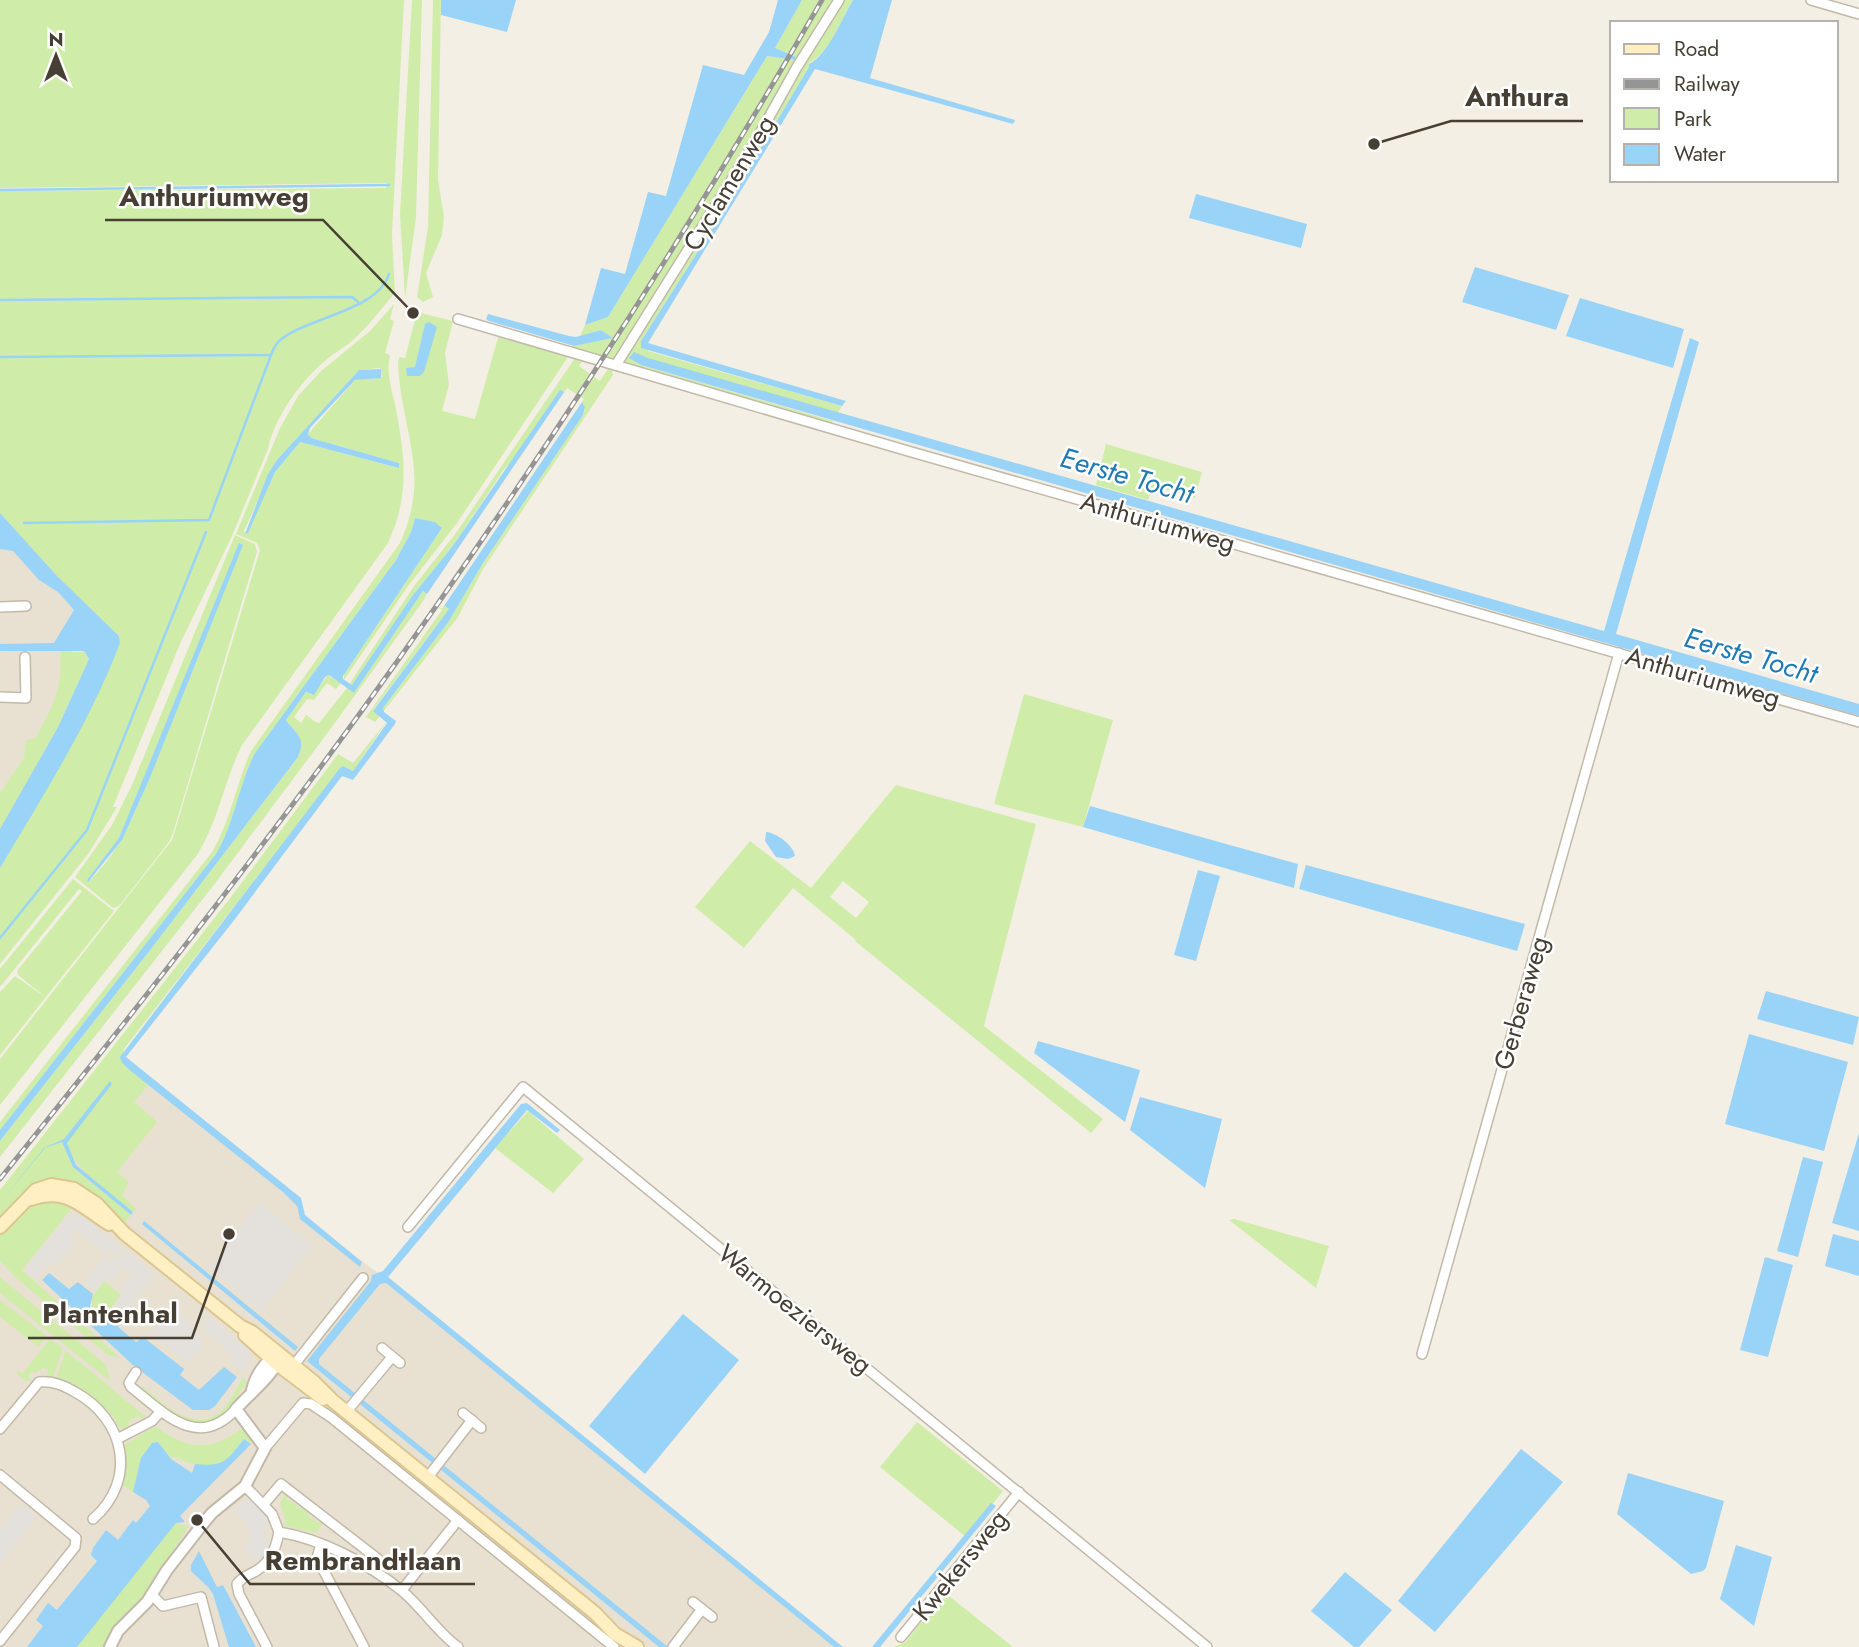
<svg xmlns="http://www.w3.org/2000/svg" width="1859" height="1647" font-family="Jost,sans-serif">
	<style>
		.residential { fill: #e8e1d1 }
		.green { fill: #cfeda8; fill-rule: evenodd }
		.parking { fill: #e4e1dd }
		.water { fill: #99d3f8 }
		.pier { fill: #f4efe4 }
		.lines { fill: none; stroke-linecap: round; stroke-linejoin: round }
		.stream { stroke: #99d3f8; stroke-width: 2.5 }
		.minor-casing { stroke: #c3b9a9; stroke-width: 12 }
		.tertiary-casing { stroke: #c3b9a9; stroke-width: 14 }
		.secondary-casing { stroke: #dcc690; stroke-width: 16 }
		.minor { stroke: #fff; stroke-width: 9 }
		.tertiary { stroke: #fff; stroke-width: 10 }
		.secondary { stroke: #ffefc3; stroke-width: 12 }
		.rail-casing { stroke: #959595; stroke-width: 5 }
		.rail { stroke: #fff; stroke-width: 2.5; stroke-dasharray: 8; stroke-linecap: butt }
		.labels { text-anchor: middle; stroke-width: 5; stroke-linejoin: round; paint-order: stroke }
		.street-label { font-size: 26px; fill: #473f33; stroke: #fff }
		.water-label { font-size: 28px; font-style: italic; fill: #207ab4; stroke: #fff }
		.leader { fill: none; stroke: #473f33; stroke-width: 2.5 }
		.callout-dot { fill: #473f33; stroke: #fff; stroke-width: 2.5 }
		.callout-label { font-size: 28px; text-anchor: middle; font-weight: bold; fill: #473f33; stroke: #fff; stroke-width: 5; stroke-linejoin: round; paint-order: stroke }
	</style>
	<rect width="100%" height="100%" fill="#f4efe4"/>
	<g class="residential">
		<polygon points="0,481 90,591 0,886"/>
		<polygon points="134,1068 299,1202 305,1219 385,1278 838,1647 0,1647 0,1240"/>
	</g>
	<g class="green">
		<path d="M0,0h404l-12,234 3,59c-14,16 -27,34 -43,48 -8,7 -18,12 -26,19 -26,22 -51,56 -58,89l-36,87 -52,108 -67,163h4l-28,46 -89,111v-96l68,-116 28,-55 24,-54 -1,-7 -62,-60 -57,-63v-322l386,-3 1,-5 -387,5z"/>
		<polygon points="412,0 422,0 416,217 405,298 400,214"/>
		<polygon points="433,0 441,0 438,180 444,217 442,235 426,273 433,297 423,302 417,297 428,227"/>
		<path d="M802,0h51c-10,17 -26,56 -44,63v4l-88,148 -80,126 7,10 194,55 -4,7 -197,-56 -7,-4 7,12 192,56 -1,2 -264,-76 45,-9 -12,-8 -21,6 5,-11 23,-8 159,-261 29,4v-3l-21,-9z"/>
		<path d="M394,304l-4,15 4,2 -9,32 5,2c-4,18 2,36 6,54 9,50 14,85 -8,134l-146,202c-18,36 -23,75 -45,110l-197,250v-46l172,-219 88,-290 -3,-7 -21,-9 44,-106 18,-32 23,-25 49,-40zM380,368l2,9 -27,3 -47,54 3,4 88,25v5l-99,-26 -25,30 -29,62 -2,-3 30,-66 85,-95z"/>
		<path d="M417,312l36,9 -8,32 4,32 -7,26 33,8 24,-85 69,23 -111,166 -49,63 -64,94v-6l98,-146 -7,-6 -20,-4 -4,14 -15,28 -141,193c-17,33 -20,69 -39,101l-216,276v-8l212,-270c19,-32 24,-68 39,-101l149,-208c32,-70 1,-111 -2,-180l1,-6 6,1z"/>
		<polygon points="575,358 584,359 579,366 600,381 609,367 612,368 613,375 483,569 458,617 383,712 383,708 449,621 483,563 583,415 585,409 582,402 505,468 452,547 413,595 353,685 350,684 352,680 414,586 456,533"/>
		<polygon points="1106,444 1202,472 1195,498 1154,486 1148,500 1096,485"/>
		<path d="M235,535l20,9 2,8 -84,281 -4,9 -50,64 -6,2 -38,-31 37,-52 20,-40zM240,542c-23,70 -50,137 -79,205 -18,46 -36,101 -73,135l-1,-2 31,-39z"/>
		<path d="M423,591l26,18 -76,101 7,6 -5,6 -9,-5 76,-107 -16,-13 -97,134 -116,155 -213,271v-16l151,-192 147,-192c8,-17 -4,-25 -12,-37l20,-28 6,3 16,-20 13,8 -5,6 -9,-6 -13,17 -7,-1 -13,18 7,6 5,-8 -2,-2 10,8 5,2 28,-35 7,5z"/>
		<path d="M61,651l24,1 4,7 -31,68 -58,102v-36l24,-35 2,-18 10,-2c19,-36 25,-46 25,-87z"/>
		<polygon points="1024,694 1113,720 1083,827 994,804"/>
		<path d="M387,721l-34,50 -10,-5 -219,283 -2,14 26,22 -14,17 23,20 -40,50 12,10 -7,13 14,14 -3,3c-20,-17 -64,-45 -66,-71l45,-58 -49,59 10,25 58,48 -6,7h-5l-51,-38 -69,35v-29l231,-293 107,-143 15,9z"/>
		<path d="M896,785l140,39 -52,202 119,93 -12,14 -236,-192 1,-1 -63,-52 -49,60 -49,-41 55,-66 61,47zM843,881l26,21 -13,16 -26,-21z"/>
		<polygon points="73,879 114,911 0,1055 0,992 15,976 45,997 18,975 17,971 82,891 79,889 0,987 0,969"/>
		<polygon points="528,1111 584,1159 553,1193 495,1148"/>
		<polygon points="60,1199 75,1204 22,1270 119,1357 108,1355 15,1277 0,1261 0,1233 35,1202"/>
		<polygon points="1234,1219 1329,1246 1316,1288 1229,1220"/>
		<polygon points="0,1277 106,1365 110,1381 0,1293"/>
		<polygon points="104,1281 121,1295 108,1311 92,1315 92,1297"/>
		<polygon points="0,1300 47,1336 38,1347 0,1317"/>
		<polygon points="50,1339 63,1349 53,1377 47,1376 48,1370 43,1368 35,1373 32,1371 28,1376 33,1382 24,1380 16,1373 18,1371 22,1374"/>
		<path d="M66,1351l80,66 -5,1 -2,-2 -10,5v6l-7,2 -7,-6 1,-3c-17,-20 -33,-32 -57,-43l-3,1z"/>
		<path d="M243,1378l4,3c-7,11 -13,23 -22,32 -28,28 -63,-6 -86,-24l3,-3c21,17 53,50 80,24 8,-8 15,-22 21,-32z"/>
		<polygon points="917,1422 1003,1491 966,1537 880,1467"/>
		<path d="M155,1426c32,24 56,27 89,1l9,13 -2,4 -7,-5c-6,7 -12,18 -18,23 -13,9 -40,2 -52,-6l-3,3 -13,-17 -17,16 -8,34 -11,-7 3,-27 -2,-12z"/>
		<polygon points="282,1489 292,1496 288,1495 287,1500 297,1504 297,1508 308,1509 313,1514 308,1514 308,1517 313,1518 313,1521 323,1523 316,1533 283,1525 286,1522 280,1503 285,1495 279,1491"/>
		<polygon points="176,1523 188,1527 147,1593 137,1606 118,1621 104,1647 76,1647"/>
		<polygon points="944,1592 1013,1647 894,1647 906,1642"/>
	</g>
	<g class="parking">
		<polygon points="260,1203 312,1245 261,1311 209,1268"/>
		<polygon points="78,1213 123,1249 119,1254 108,1255 76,1229 71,1236 76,1240 55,1267 50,1263 35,1280 24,1270 69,1214 74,1218"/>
		<polygon points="127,1251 154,1274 125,1313 114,1304 124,1291 120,1287 128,1277 132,1281 135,1277 119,1264 116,1267 121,1271 111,1281 107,1278 96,1291 85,1281 105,1256 110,1261 122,1257"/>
		<polygon points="171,1308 191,1323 189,1326 201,1335 199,1339 204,1342 188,1363 151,1334"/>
		<polygon points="209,1318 252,1352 249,1357 251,1359 242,1371 229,1361 233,1355 204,1331 205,1323"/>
		<polygon points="248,1497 261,1508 269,1525 263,1526 263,1539 270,1541 269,1544 265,1554 256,1563 244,1547 248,1544 251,1530 243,1518 233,1511"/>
		<polygon points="20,1505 36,1517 0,1563 0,1530"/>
	</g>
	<g class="water">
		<polygon points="441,0 516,0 507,32 441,15"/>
		<polygon points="778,0 802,0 775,48 796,57 796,60 767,56 608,317 585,325 601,268 625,274 648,192 666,196 703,65 744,75 769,32"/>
		<path d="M853,0h39l-22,78 145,42 -2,4 -198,-55 -167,274 198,58 -4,5 -201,-58v-7l80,-126 88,-148v-3c18,-8 34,-47 44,-64z"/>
		<polygon points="1196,194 1307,224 1301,248 1189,218"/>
		<polygon points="1475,267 1569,295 1556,330 1462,302"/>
		<polygon points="1580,298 1684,329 1673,368 1566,336"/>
		<polygon points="488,314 569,336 576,337 601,330 613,338 574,346 489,321 486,319"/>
		<polygon points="429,322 437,327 424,372 420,376 407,376 406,368 415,367 425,324"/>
		<polygon points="1690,338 1699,342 1616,634 1859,704 1859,716 641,365 629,358 634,352 648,358 1604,631"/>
		<polygon points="381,369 381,378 355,380 310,428 308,434 311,438 399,463 399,468 300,442 275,472 248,533 245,534 268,474 277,460 359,370"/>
		<path d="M560,390l22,12 3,5 -2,8 -100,148 -34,58 -66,87 1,4 12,9 -1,3 -42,56 -11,-4 -107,143 -109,138 175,141 4,17 57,47 -2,5 -60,-48 -3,-13 -14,-14 -151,-120 -10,-9 -2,-6 220,-289 3,-2 10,5 34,-48 -14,-12 76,-102 -26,-18 -69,102 -25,-18 -4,2 -11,18 -8,-3 -20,28c9,13 21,17 12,37l-147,192 -151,192v-11l216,-276c19,-32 22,-68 39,-101l141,-193 15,-28 4,-14 20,4 7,6 -99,148v3l9,6 61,-90 39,-48z"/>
		<path d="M0,513l57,63 62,60 1,7c-30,79 -77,153 -120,225v-39l58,-102 31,-68 -4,-7 -3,-1h-82v-7l54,-1 20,-33 -16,-18 -19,-12 -26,-29 -13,-2z"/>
		<polygon points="239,543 243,545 149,780 122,840 88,882 87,880 119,838"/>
		<polygon points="1090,806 1298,864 1294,888 1083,827"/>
		<path d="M766,832c11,1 27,13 29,24l-7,3 -12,-2 -11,-16z"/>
		<polygon points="1306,865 1525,924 1517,951 1299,889"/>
		<polygon points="1198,870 1220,876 1196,961 1174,955"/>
		<polygon points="1766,991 1859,1017 1853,1045 1757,1019"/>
		<polygon points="1749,1034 1848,1062 1824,1151 1725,1124"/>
		<polygon points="1038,1041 1140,1070 1125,1122 1034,1053"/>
		<polygon points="110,1081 112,1084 67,1143 76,1165 133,1212 131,1215 73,1167 62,1142 45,1148 1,1201 44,1148 64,1139"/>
		<polygon points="1140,1097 1222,1119 1205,1188 1130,1130"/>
		<polygon points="527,1103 560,1130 557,1133 527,1110 388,1277 843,1647 834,1647 386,1283 380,1284 319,1359 319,1364 668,1647 659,1647 307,1361 371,1281 372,1275 383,1271 521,1104"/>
		<polygon points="1859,1133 1859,1231 1832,1223"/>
		<polygon points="1803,1157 1823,1162 1798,1257 1777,1251"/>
		<polygon points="144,1221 298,1347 295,1351 142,1224"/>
		<polygon points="1833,1234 1859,1241 1859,1276 1825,1266"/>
		<polygon points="1765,1257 1793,1265 1768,1357 1740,1350"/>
		<polygon points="49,1273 69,1289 78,1282 93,1294 90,1306 92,1315 102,1314 111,1309 123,1320 118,1327 136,1342 143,1337 184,1369 180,1375 199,1390 224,1367 237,1377 215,1406 209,1410 193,1410 134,1366 42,1280"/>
		<polygon points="683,1314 739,1360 645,1474 589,1426"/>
		<path d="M244,1439l7,5 -71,72 5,6 -9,1 -99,124h-50l16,-21 -7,-6 12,-17 9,7 40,-49 -6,-6 2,-7 13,-18 12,10 15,-20 3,3 14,-17 -4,-6 -13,-8 8,-34 11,-15 6,-1 13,17 21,14 3,-9c30,3 31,-3 49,-25z"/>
		<polygon points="1521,1449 1563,1482 1435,1632 1398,1601"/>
		<polygon points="1628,1473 1724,1501 1706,1568 1703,1571 1691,1574 1617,1514"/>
		<polygon points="991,1503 996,1506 880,1647 872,1647"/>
		<polygon points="1736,1545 1772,1557 1754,1626 1720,1599"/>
		<polygon points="199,1551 217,1587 223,1585 256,1647 229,1647 213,1594 209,1588 191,1571 191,1565"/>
		<polygon points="1345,1572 1392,1610 1359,1647 1354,1647 1311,1611"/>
	</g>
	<polygon class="pier" points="567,388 584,399 442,609 425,597"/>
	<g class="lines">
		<g class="stream">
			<polyline points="0,190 389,185"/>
			<polyline points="0,300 352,297 358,302"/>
			<polyline points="0,357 271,355"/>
			<path d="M24,523l185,-3 62,-165c2,-5 5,-11 8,-14 28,-24 99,-30 110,-67"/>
			<polyline points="0,938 87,830 206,532"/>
		</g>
		<g class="minor-casing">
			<g id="minor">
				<polyline points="1811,0 1859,14"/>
				<polyline points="458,319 908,451 1859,722"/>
				<polyline points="616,365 754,144 797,67 839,0"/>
				<polyline points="0,607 26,606"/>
				<polyline points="0,697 26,698 25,657"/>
				<polyline points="408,1227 523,1087 1207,1647"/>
				<polyline points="382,1348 400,1363"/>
				<polyline points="1422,1354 1619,653"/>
				<polyline points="290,1370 363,1278"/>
				<path d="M136,1372l-7,11 2,4c33,26 67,64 105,22"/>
				<polyline points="347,1411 392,1357"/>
				<polyline points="463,1413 481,1428"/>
				<path d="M0,1429l39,-47c14,-1 24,3 36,10 50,27 63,88 18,127"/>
				<polyline points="117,1439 152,1421 161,1411"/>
				<polyline points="265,1448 303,1403 311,1404 332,1418 614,1647"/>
				<polyline points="0,1475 76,1538 75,1547 0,1641"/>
				<polyline points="428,1477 472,1420"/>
				<path d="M245,1486l27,28 7,18c43,7 88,31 122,58 21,17 35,41 57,57"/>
				<polyline points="264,1504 281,1484 378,1559 371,1569"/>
				<polyline points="321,1544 317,1558 364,1647"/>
				<polyline points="402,1590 458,1520"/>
				<polyline points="152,1595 163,1606 201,1597 214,1647"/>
				<polyline points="693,1602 712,1617"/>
				<polyline points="901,1637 1019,1492"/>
				<path d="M267,1647l-28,-53 -2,-10c6,-8 12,-9 19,-13 15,-9 20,-23 23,-39"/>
				<polyline points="673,1647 702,1609"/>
			</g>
		</g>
		<g class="tertiary-casing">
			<g id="tertiary">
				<path d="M252,1390c3,-13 12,-28 24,-34"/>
				<path d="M110,1647l8,-16 29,-29 20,-32 35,-45 10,-12 33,-27 20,-38 -29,-39c13,-15 37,-33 43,-51"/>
			</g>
		</g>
		<g class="secondary-casing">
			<g id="secondary">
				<path d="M31,1199c37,-12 49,7 78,25"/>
				<polyline points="0,1227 36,1190 51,1185 74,1189 97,1204 124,1233 240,1326 252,1332 314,1382 333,1401 595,1613 615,1634 637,1647"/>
				<polyline points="245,1335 277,1364 323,1399"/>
			</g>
		</g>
		<use href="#minor" class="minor"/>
		<use href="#tertiary" class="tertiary"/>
		<use href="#secondary" class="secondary"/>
		<g class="rail-casing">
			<path id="rail" d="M0,1179c122,-152 243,-305 358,-463 167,-231 322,-470 464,-716"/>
		</g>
		<use href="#rail" class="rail"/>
	</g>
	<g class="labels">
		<g class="street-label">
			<text transform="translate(729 183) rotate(-59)" y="9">Cyclamenweg</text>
			<text transform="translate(1158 522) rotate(16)" y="9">Anthuriumweg</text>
			<text transform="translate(1703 677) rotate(16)" y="9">Anthuriumweg</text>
			<text transform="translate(1521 1003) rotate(-74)" y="9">Gerberaweg</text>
			<text transform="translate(795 1309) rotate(39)" y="9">Warmoeziersweg</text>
			<text transform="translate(960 1565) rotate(-51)" y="9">Kwekersweg</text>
		</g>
		<g class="water-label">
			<text transform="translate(1127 475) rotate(16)" y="10">Eerste Tocht</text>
			<text transform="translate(1751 655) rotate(16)" y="10">Eerste Tocht</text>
		</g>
	</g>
	<path class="leader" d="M1374 144L1451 121H1583M413 313L323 220H105M229 1234L192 1338H28M197 1520L250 1584H475"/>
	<g class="callout-dot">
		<circle cx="1374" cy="144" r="7"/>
		<circle cx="413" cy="313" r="7"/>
		<circle cx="229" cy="1234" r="7"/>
		<circle cx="197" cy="1520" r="7"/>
	</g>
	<g class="callout-label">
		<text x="1517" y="106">Anthura</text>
		<text x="214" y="206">Anthuriumweg</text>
		<text x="110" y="1323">Plantenhal</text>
		<text x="363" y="1570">Rembrandtlaan</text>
	</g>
	<rect x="1610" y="21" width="228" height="161" fill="#ffffff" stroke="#b5b2ad" stroke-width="2"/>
	<rect x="1624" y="44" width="35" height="10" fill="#ffefc3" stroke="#b5b2ad" stroke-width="2"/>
	<text x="1674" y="56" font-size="21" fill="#473f33">Road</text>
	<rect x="1624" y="79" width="35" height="10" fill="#959595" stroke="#b5b2ad" stroke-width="2"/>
	<text x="1674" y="91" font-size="21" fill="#473f33">Railway</text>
	<rect x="1624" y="108" width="35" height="21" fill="#cfeda8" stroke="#b5b2ad" stroke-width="2"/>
	<text x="1674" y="126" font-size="21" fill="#473f33">Park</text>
	<rect x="1624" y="144" width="35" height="21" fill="#99d3f8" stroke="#b5b2ad" stroke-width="2"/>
	<text x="1674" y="161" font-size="21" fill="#473f33">Water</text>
	<g transform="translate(56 56)" stroke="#ffffff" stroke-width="5" paint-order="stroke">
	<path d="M0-5L12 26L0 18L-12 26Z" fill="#473f33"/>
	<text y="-10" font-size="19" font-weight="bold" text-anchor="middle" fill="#473f33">N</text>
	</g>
</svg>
